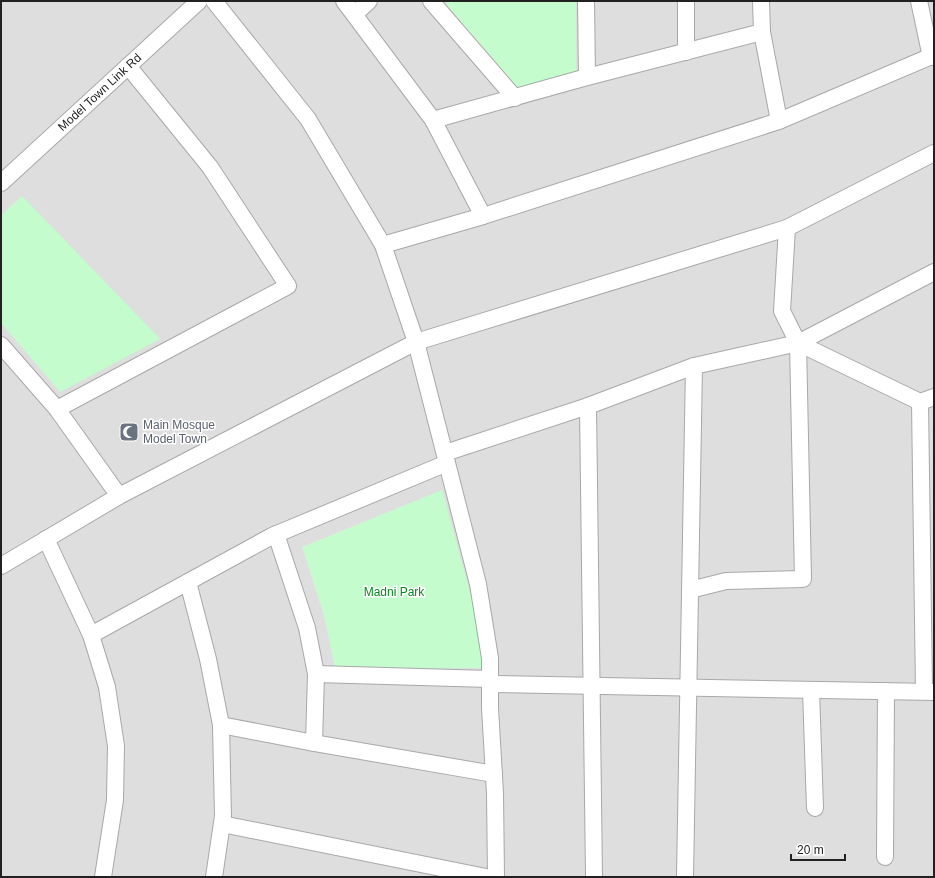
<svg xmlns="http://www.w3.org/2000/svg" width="935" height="878" font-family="Helvetica,sans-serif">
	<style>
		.residential { fill: #dfdede }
		.park { fill: #c4fcce }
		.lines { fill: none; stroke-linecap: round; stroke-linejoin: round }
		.street-casing { stroke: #a8a8a8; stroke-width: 18 }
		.street { stroke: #fff; stroke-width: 16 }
		.labels { text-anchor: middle; stroke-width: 3; stroke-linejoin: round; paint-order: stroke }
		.street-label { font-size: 12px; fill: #212121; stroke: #fff }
		.worship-label { font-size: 12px; fill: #5b616d; stroke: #fff; text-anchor: start }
		.park-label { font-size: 12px; fill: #08861f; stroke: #fff }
	</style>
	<rect width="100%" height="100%" fill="#f1efe7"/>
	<rect class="residential" x="1" y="1" width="933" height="876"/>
	<g class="park">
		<polygon points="444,1 576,1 576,71 518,93"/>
		<polygon points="22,196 160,339 60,392 1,323 1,215"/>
		<polygon points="442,490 480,630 484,668 335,669 324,616 302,547"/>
	</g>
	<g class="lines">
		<g class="street-casing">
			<g id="street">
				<polyline points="214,1 308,119 383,245 416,342 478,584 490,658 490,708 495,793 496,877"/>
				<polyline points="344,1 433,120 483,216"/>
				<polyline points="431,1 515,98"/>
				<polyline points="586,1 587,77"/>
				<polyline points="686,1 686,52"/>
				<polyline points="919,1 931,57"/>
				<polyline points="355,14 369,1"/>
				<polyline points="433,120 587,77 762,32"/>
				<polyline points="779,121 934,55"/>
				<path id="s1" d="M1,183l198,-182"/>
				<polyline points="787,228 934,153"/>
				<polyline points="383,245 483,216 779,121 762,32 761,1"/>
				<polyline points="1,345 57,409 119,496"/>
				<polyline points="920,402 924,691"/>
				<polyline points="588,406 594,877"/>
				<polyline points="57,409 288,286 210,167 128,66"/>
				<polyline points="445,453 588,406 694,366 798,343 934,272"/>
				<polyline points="276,534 307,628 316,674 314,743"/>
				<polyline points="46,539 91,635 107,687 116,746 115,800 103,877"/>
				<polyline points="1,566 119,496 416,342 787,228 782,311 798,343 920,402 934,397"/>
				<polyline points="188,582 208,659 221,725 223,816 214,877"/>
				<polyline points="690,590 726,581 803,579 798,343"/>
				<polyline points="91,635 272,536 447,463"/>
				<polyline points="316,674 490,679"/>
				<polyline points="490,684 934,692"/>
				<polyline points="811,690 815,808"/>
				<polyline points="221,725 314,743 494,774"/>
				<polyline points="222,824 486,877"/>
				<polyline points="885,857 886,691"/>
				<polyline points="685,877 694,366"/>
			</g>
		</g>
		<use href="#street" class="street"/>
	</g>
	<defs>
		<g id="mosque-square" transform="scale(1)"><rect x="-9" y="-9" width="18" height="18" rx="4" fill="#6b7280" stroke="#fff"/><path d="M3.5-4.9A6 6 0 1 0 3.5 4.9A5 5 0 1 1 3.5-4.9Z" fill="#fff"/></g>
	</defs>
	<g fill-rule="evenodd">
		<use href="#mosque-square" x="129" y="432"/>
	</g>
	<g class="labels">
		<g class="street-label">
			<text dy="4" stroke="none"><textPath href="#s1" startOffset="134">Model Town Link Rd</textPath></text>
		</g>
		<g class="worship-label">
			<text x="143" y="429">Main Mosque<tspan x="143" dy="14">Model Town</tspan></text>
		</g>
		<g class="park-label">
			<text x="394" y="596">Madni Park</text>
		</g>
	</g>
	<rect width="935" height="878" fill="none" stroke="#212121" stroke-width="4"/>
	<path d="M791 854v6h54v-6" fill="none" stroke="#212121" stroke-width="2"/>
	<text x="797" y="854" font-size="12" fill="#212121" stroke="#ffffff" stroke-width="3" paint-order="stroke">20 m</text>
</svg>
